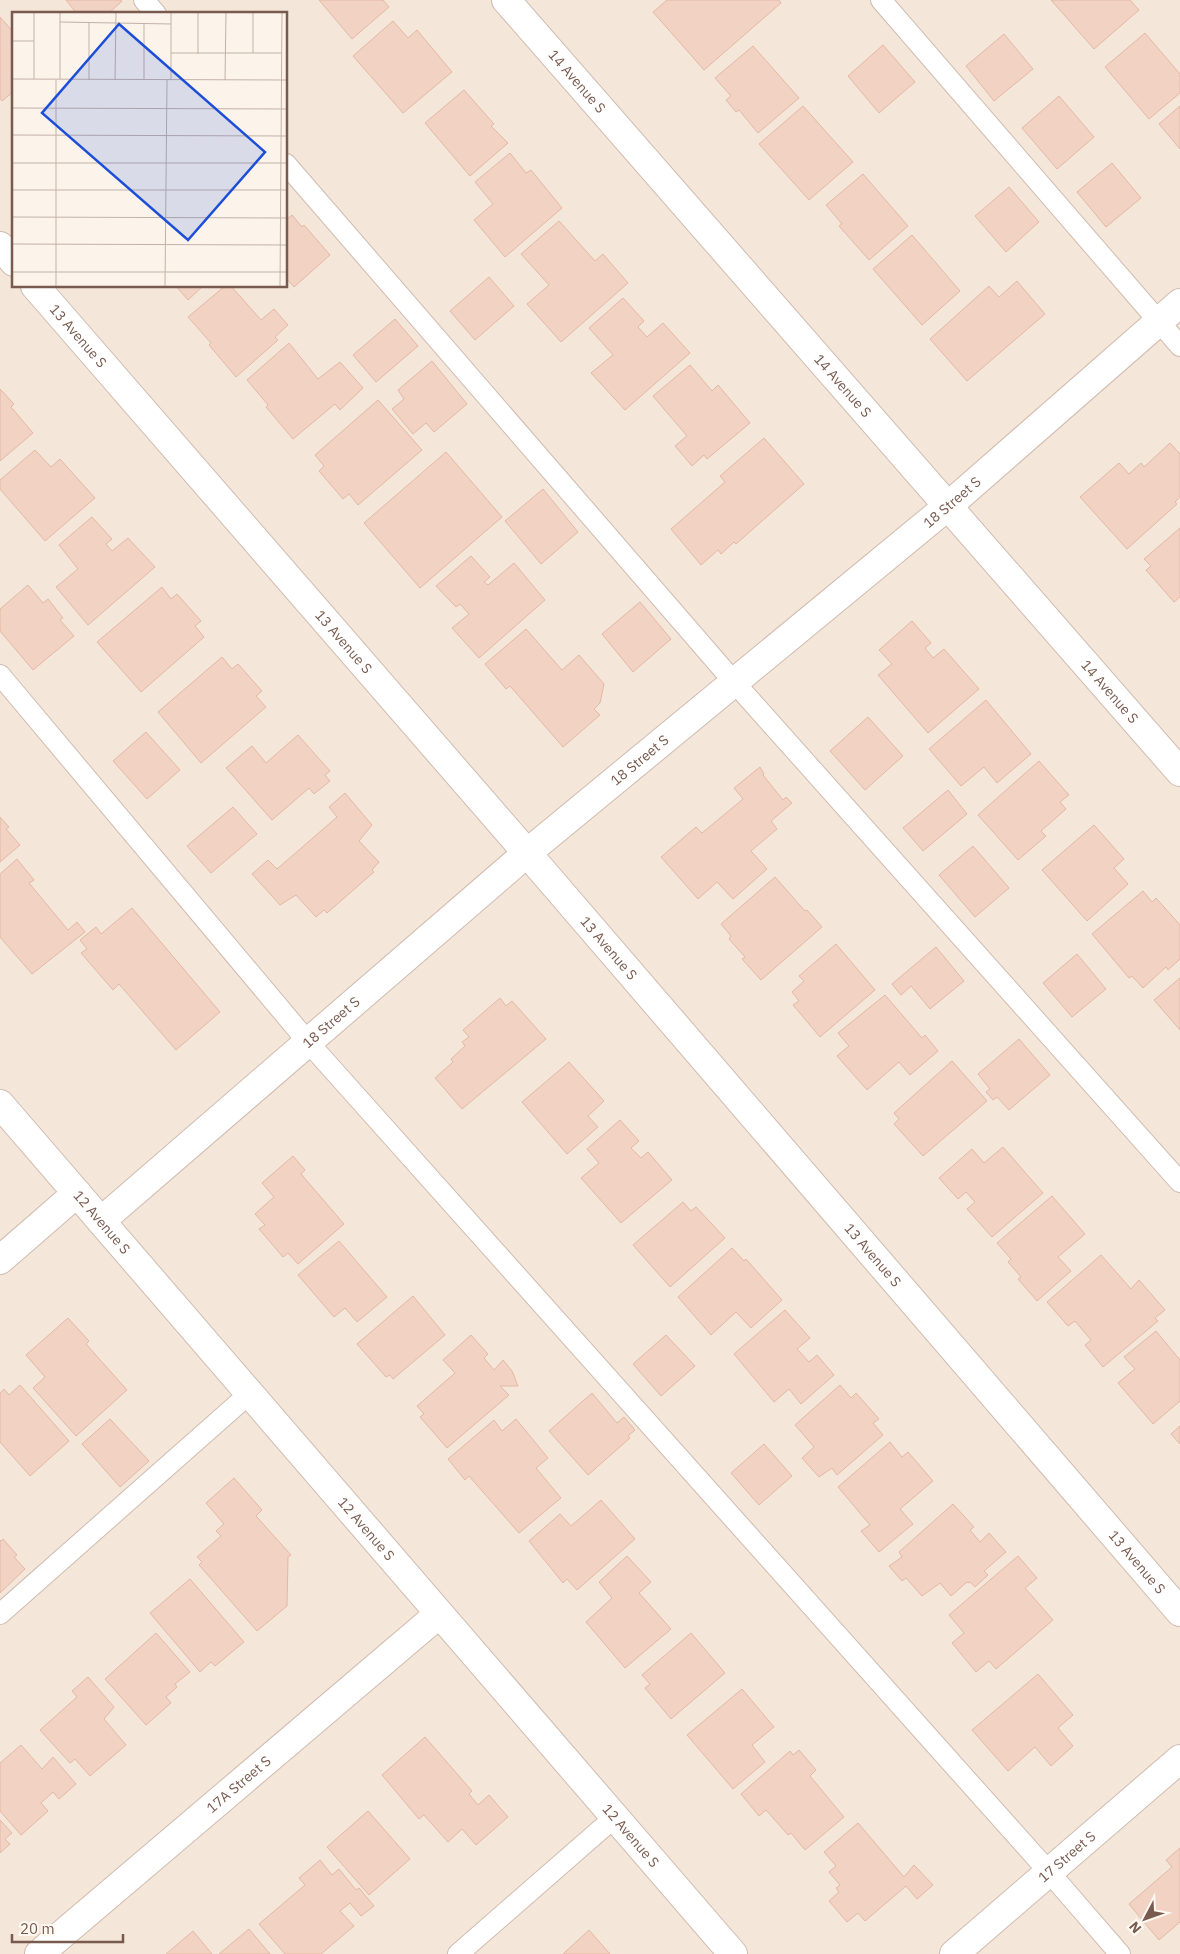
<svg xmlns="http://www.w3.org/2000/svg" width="1180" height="1954" font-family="'IBM Plex Sans',sans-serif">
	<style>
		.residential { fill: #f4e6d9; fill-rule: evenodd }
		.building { fill: #f1d2c3; stroke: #e4b8a4 }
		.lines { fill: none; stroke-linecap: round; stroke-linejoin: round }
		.lane-casing { stroke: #cfbcb0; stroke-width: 22 }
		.street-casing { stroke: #cfbcb0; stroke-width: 30 }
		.lane { stroke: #fff; stroke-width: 20 }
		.street { stroke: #fff; stroke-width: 28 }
		.labels { text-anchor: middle; stroke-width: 4.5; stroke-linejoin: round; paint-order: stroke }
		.street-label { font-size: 14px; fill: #785a4e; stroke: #fff9f2 }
		.inset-road { fill: none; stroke: #c3b1a7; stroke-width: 1 }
		.view { fill: #1d4ed8; fill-opacity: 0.15; stroke: #1d4ed8; stroke-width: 2.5 }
		.inset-edge { fill: none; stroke: #785a4e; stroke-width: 2.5 }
	</style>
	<rect width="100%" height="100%" fill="#fcf4eb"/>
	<path class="residential" d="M0,0h1180v1954h-1180zM14,14h272v272h-272z"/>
	<g class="building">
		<polygon points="66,0 121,0 122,1 108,14 77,14"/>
		<polygon points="319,0 383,0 389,7 352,39"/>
		<polygon points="667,0 779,0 781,3 704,70 653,12"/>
		<polygon points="1051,0 1130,0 1139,10 1094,49"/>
		<polygon points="0,17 14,33 14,91 2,101 0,98"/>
		<polygon points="393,21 408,38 417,30 452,72 403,113 353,56"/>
		<polygon points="1145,33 1180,74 1180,93 1149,119 1105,67"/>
		<polygon points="1004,34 1033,69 994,101 966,66"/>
		<polygon points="883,45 915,82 879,113 848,76"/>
		<polygon points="753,46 799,98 758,133 739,110 736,112 726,100 731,96 715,78"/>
		<polygon points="464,90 494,124 491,126 508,143 470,176 425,123"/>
		<polygon points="1059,96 1094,137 1057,169 1022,128"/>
		<polygon points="803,106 853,162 809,200 759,144"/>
		<polygon points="1180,106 1180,149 1159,124"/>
		<polygon points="510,153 526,173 531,170 562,208 505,257 474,220 493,204 475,182"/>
		<polygon points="1112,163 1141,198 1106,227 1077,192"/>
		<polygon points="863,174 908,226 869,260 839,226 842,224 826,205"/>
		<polygon points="1009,187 1039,222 1006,252 975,216"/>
		<polygon points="292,215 302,227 304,225 330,255 294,287 286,278 286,220"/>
		<polygon points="559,221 595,261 603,254 628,283 561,342 527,304 549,285 521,254"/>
		<polygon points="912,235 960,291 922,325 873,269"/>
		<polygon points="489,277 514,306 475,340 450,311"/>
		<polygon points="1017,281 1045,314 967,381 930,339 989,286 999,297"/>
		<polygon points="176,286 203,286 188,300"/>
		<polygon points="225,286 231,286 261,320 274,309 288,325 275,337 278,340 236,377 209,345 211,343 188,317"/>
		<polygon points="623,298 644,321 638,327 647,337 663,323 690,353 625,410 591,373 613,355 589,328"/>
		<polygon points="395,319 418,346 376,382 353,355"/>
		<polygon points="289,343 318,379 340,362 363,388 340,410 335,404 293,439 266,407 268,405 247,380"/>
		<polygon points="432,361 467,404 434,432 426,423 413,434 392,409 404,399 398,390"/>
		<polygon points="690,365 712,391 718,385 750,423 707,459 704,455 692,466 675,446 687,436 653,396"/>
		<polygon points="0,389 14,404 11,407 33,433 0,461"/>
		<polygon points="378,400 422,450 358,505 349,494 343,499 319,471 324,466 315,455"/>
		<polygon points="764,438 804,484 736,544 734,542 721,554 718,550 701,565 671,529 725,482 720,476"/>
		<polygon points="1170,443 1180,454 1180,497 1175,502 1177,504 1127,549 1080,497 1119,463 1129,474 1141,463 1144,467"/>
		<polygon points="35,450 51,467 60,459 95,498 45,541 0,489 0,480"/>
		<polygon points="446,452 502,517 420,588 364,523"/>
		<polygon points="543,489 578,532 541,564 505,521"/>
		<polygon points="92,517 112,539 106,544 112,551 128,538 155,567 88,625 56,587 78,569 59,545"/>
		<polygon points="1180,528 1180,597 1174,602 1146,570 1151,566 1144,559"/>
		<polygon points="471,556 490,577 484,582 488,585 514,563 545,600 479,658 452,628 469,614 460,604 456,607 436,586"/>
		<polygon points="28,585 43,603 48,599 63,618 60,620 74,636 33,670 0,631 0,609"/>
		<polygon points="162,587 171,599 177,594 201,621 195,626 204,637 141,692 97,642"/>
		<polygon points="640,602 671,639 633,672 602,634"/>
		<polygon points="912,621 931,643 925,648 933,658 944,649 979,689 928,733 878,675 892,664 879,650"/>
		<polygon points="526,629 562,670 579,655 604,684 600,703 594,709 600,715 563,747 510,686 506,689 485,664"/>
		<polygon points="222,657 232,669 238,664 262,691 256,696 266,707 201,763 158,712"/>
		<polygon points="986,700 1031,754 997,783 984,767 961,786 929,749"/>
		<polygon points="868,717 903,756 865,790 830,751"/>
		<polygon points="146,732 180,770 147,799 113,761"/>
		<polygon points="298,735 330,771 325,775 330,781 314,794 309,788 272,820 226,768 252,746 266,763"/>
		<polygon points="1039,761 1069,795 1060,802 1066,809 1041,831 1046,836 1018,860 978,815"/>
		<polygon points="760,767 764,774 763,775 783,800 786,797 792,803 771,821 777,829 751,851 767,869 733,899 717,882 698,899 661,857 696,827 702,833 743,799 734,788"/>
		<polygon points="948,790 967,814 923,851 903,828"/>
		<polygon points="345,793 372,825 359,841 379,862 372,870 374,872 327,913 324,910 316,917 296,895 280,905 252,874 268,860 277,869 337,817 329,807"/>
		<polygon points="233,807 257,834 211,873 187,846"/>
		<polygon points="0,817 9,827 6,829 20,845 0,862"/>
		<polygon points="1094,825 1124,859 1114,868 1128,884 1087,921 1042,870"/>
		<polygon points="973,846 1009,888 975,917 939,875"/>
		<polygon points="17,859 34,880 29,883 68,930 77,922 85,932 32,974 0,937 0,874"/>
		<polygon points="775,877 805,911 807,910 822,927 761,980 742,959 745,957 729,939 731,936 721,924"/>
		<polygon points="1143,891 1152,902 1156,898 1180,925 1180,959 1168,970 1166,967 1143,988 1132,976 1129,978 1092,934"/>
		<polygon points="132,908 220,1012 176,1050 119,984 113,990 81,953 87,949 80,940 96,927 101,934"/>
		<polygon points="836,944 875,990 820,1037 793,1005 799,1001 792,992 804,981 799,976"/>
		<polygon points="936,947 964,981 930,1009 911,986 901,995 892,984"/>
		<polygon points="1077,954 1106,989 1072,1017 1043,983"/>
		<polygon points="1180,978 1180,1030 1154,1000"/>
		<polygon points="885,995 922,1038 925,1035 938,1051 910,1075 899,1062 867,1090 837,1056 849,1046 838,1033"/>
		<polygon points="500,998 506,1006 512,1001 546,1039 462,1109 435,1078 453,1062 451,1059 465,1046 462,1042 469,1037 463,1030"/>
		<polygon points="1019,1039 1050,1075 1009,1110 997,1097 993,1100 986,1092 990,1089 978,1074"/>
		<polygon points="952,1061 987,1101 923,1156 894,1124 899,1119 894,1113"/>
		<polygon points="569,1062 604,1101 588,1116 598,1127 567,1154 522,1102"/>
		<polygon points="620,1120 639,1141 631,1148 641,1158 648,1152 672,1180 621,1223 581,1178 599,1163 587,1149"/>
		<polygon points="1003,1147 1043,1193 992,1237 967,1209 975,1202 966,1192 958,1199 939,1178 972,1149 984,1163"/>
		<polygon points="293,1156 305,1170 301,1174 344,1224 298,1264 288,1253 283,1257 259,1229 265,1225 255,1214 274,1197 262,1183"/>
		<polygon points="1052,1196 1085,1234 1058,1257 1071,1271 1037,1301 1018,1279 1021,1277 1008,1262 1011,1259 997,1243"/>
		<polygon points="683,1202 691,1211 696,1207 725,1238 670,1287 633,1245"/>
		<polygon points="339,1241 387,1297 357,1322 345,1308 334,1317 298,1275"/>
		<polygon points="732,1248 744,1261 746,1259 782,1300 751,1328 736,1312 711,1335 678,1297"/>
		<polygon points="1101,1255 1131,1289 1139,1280 1165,1310 1155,1318 1158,1321 1103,1367 1085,1345 1091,1340 1075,1321 1068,1326 1047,1302"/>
		<polygon points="413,1296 445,1335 393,1379 390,1375 386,1377 357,1344"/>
		<polygon points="785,1310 810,1338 797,1349 809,1362 817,1355 834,1375 801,1404 789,1389 774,1402 734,1354"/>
		<polygon points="68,1318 89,1341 86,1344 127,1390 76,1436 33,1388 45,1377 26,1355"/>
		<polygon points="1156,1331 1180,1360 1180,1401 1153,1424 1118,1383 1135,1369 1124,1357"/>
		<polygon points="471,1335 488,1354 484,1358 494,1370 503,1360 512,1371 518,1386 500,1386 509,1395 447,1448 420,1417 424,1414 417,1406 455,1373 443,1360"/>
		<polygon points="666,1335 695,1366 661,1396 633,1364"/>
		<polygon points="20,1385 69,1441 30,1476 0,1442 0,1393 4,1389 9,1395"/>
		<polygon points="840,1385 851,1398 856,1393 879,1419 873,1423 883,1435 837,1475 832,1468 819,1477 802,1458 814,1447 795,1425"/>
		<polygon points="592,1393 617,1423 624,1417 635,1430 628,1436 630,1438 588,1475 549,1431"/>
		<polygon points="110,1419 149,1461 120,1487 82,1444"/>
		<polygon points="516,1419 548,1458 536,1468 561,1498 519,1533 469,1476 465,1480 448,1459 494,1420 502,1431"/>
		<polygon points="1180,1426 1180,1444 1171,1434"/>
		<polygon points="890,1442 902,1457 908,1452 933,1481 900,1509 913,1524 879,1552 861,1531 870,1525 838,1487"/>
		<polygon points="764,1444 792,1476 759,1505 731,1473"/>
		<polygon points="234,1478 262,1510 256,1516 291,1555 288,1557 287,1606 257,1631 199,1565 202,1562 197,1557 221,1536 216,1531 224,1524 206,1503"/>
		<polygon points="601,1500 635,1539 577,1590 567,1579 563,1583 529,1541 560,1514 571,1526"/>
		<polygon points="953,1504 974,1527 970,1530 980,1542 989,1533 1006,1552 984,1571 988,1575 975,1587 970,1582 968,1583 967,1582 951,1596 940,1583 922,1596 906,1578 902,1581 889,1566 902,1557 899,1552"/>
		<polygon points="3,1539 17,1555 14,1557 25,1569 0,1593 0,1540 1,1541"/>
		<polygon points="627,1556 651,1582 639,1593 671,1629 625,1668 586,1622 612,1598 599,1582"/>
		<polygon points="1018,1556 1037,1578 1025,1588 1053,1620 996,1669 989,1661 976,1672 952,1643 964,1633 949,1615"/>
		<polygon points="190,1579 244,1642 215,1666 211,1662 200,1672 150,1613"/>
		<polygon points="156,1633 190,1672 175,1684 177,1687 166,1697 171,1703 146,1725 105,1679"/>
		<polygon points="691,1633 725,1673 671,1719 645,1688 650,1684 642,1675"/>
		<polygon points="1038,1674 1073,1715 1058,1728 1073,1746 1051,1766 1035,1747 1008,1771 972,1730"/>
		<polygon points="88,1677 114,1707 104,1719 126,1745 90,1776 75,1759 70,1763 40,1730 77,1697 72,1691"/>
		<polygon points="742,1689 774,1727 752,1745 765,1762 733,1789 687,1735"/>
		<polygon points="425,1737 472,1791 469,1794 478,1805 489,1795 508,1817 476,1845 462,1829 448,1842 424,1815 419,1819 382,1775"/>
		<polygon points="21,1745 42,1769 53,1757 76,1784 59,1799 53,1792 41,1803 48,1811 21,1835 0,1811 0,1763"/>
		<polygon points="799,1750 816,1770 810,1776 844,1817 805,1850 791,1833 788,1835 766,1810 759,1816 741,1794 790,1751 793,1755"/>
		<polygon points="368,1811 410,1859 369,1895 327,1847"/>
		<polygon points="0,1820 12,1833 5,1839 10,1844 0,1853"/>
		<polygon points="858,1823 904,1877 914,1865 933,1885 917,1899 906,1886 865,1921 858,1913 847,1922 829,1901 839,1892 836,1888 840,1885 829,1872 836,1866 824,1852"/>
		<polygon points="1180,1848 1180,1922 1159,1940 1129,1904 1172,1867 1166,1860"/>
		<polygon points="320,1860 332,1875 339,1869 356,1890 359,1888 374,1906 361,1916 350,1903 340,1911 354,1926 321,1954 285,1954 259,1924 305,1885 299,1878"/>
		<polygon points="249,1929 270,1954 219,1954"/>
		<polygon points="589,1930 610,1954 563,1954"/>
		<polygon points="193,1931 212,1954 166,1954"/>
	</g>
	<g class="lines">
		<g class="lane-casing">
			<g id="lane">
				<polyline points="144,0 156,14"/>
				<polyline points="881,0 1180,346"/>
				<polyline points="286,164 734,682 1180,1182"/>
				<polyline points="0,675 308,1042 1049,1872 1120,1954"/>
				<polyline points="0,1614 249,1394"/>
				<polyline points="458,1954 615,1817"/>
			</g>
		</g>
		<g class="street-casing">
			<g id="street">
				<path id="s1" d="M506,0l674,772"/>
				<polyline points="0,246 14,262"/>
				<path id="s2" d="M35,286l492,567 653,759"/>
				<path id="s3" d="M0,1104l733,850"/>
				<path id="s4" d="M101,1221l426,-368 421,-347 232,-203"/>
				<polyline points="0,1260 77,1193"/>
				<path id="s5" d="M39,1954l400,-340"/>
				<path id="s6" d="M954,1954l226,-195"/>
			</g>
		</g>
		<use href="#lane" class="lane"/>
		<use href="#street" class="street"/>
	</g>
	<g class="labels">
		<g class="street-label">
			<text dy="5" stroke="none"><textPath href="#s1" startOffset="108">14 Avenue S</textPath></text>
			<text dy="5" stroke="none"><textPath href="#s2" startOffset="66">13 Avenue S</textPath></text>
			<text dy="5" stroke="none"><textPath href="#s1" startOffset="512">14 Avenue S</textPath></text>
			<text dy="5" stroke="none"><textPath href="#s4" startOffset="1114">18 Street S</textPath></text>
			<text dy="5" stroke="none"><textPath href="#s2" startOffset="471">13 Avenue S</textPath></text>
			<text dy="5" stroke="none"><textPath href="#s1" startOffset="918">14 Avenue S</textPath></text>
			<text dy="5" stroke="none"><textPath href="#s4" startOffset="709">18 Street S</textPath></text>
			<text dy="5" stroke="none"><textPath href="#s2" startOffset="876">13 Avenue S</textPath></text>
			<text dy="5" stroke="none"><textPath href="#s4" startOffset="304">18 Street S</textPath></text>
			<text dy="5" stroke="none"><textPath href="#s3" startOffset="156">12 Avenue S</textPath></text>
			<text dy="5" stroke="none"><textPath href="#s2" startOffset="1281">13 Avenue S</textPath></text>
			<text dy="5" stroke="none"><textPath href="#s3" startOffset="561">12 Avenue S</textPath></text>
			<text dy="5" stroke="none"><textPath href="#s2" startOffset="1686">13 Avenue S</textPath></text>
			<text dy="5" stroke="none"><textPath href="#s5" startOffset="262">17A Street S</textPath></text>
			<text dy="5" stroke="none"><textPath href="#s3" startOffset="966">12 Avenue S</textPath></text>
			<text dy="5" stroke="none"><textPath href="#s6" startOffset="149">17 Street S</textPath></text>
		</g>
	</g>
	<g transform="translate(12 12)">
		<rect width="275" height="275" fill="#fcf4eb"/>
		<path class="inset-road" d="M159,0v68M241,0v41M48,10l111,2M77,10v58M132,12v56M0,29h22M159,41h111M186,42v-42M0,67l275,1M22,67v-67M48,67v-67M103,68l1,-68M213,68l1,-68M0,96l275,1M0,123l275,1M0,151h275M0,178h275M0,205l275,1M0,232l275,1M0,260h275M44,275v-207M153,275l2,-207M268,275l2,-275"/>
		<path class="view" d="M107,12l146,128 -77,88 -146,-127z"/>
		<rect width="275" height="275" class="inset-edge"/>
	</g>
	<g transform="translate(1145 1919) rotate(229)" stroke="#fff9f2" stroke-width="4" paint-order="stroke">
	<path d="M0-4L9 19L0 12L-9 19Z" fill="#785a4e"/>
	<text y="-8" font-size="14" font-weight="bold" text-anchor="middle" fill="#785a4e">N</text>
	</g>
	<path d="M12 1934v8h111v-8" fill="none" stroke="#785a4e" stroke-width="2.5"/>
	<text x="20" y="1934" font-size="15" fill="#785a4e" stroke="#fff9f2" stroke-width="4" paint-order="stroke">20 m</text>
</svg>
